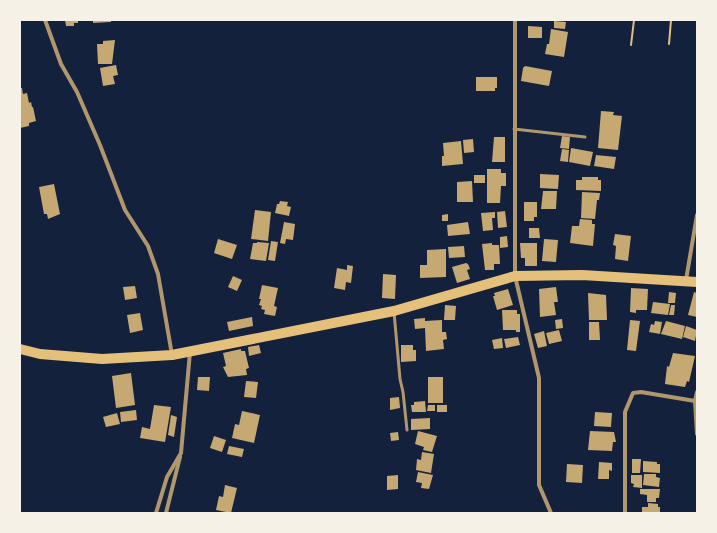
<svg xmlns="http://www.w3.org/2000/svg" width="717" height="533" font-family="'Roboto Serif',serif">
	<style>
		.building { fill: #c6a872 }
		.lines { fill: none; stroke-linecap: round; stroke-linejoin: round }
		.path { stroke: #e5c07b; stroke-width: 2 }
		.service { stroke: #b1986c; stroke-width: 3 }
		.minor { stroke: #b1986c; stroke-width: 4 }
		.primary { stroke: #e5c07b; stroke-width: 10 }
	</style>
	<rect width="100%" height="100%" fill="#14213d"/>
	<g class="building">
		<polygon points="65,20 78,20 78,23 74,23 74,26 66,26"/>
		<polygon points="93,20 111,20 111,22 93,23"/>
		<polygon points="554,21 566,22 565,29 554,28"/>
		<polygon points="528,26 542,27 542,38 528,38"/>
		<polygon points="551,29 568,32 564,57 545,54 547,44 549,44"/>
		<polygon points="115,40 112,64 98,64 97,44 103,44 103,41"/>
		<polygon points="116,65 118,75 113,76 115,84 103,86 100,68"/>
		<polygon points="525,66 552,71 549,86 521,81 523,68"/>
		<polygon points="476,77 497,77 497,88 495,88 495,91 476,91"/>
		<polygon points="20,88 22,88 23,94 27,93 29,103 31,102 32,107 33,107 36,121 29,123 29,126 20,128"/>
		<polygon points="601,111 614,112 613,115 622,116 618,150 598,148"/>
		<polygon points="562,136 570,137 569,149 560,148"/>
		<polygon points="494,137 505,137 505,162 492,162"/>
		<polygon points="473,139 474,152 464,153 463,140"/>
		<polygon points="461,141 463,164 442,166 442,156 444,156 443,143"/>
		<polygon points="571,148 593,152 590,166 569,162"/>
		<polygon points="562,149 569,150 568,162 560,161"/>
		<polygon points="596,155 616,157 614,169 594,166"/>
		<polygon points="487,169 501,169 501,173 506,173 506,186 501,186 500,203 487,203"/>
		<polygon points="540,174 559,175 558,189 540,188"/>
		<rect x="474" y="175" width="11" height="8"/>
		<polygon points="582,177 598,177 598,180 601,180 601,191 576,190 576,180 582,180"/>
		<polygon points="472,181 473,202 457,202 457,182"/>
		<polygon points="54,184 60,214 48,219 47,214 44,214 39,187"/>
		<polygon points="543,191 557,191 556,209 541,209"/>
		<polygon points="582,192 600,193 599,200 597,200 595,219 581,218"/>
		<polygon points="280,201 288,202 287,206 291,207 289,216 275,213 277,204 279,204"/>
		<polygon points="524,202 537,202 537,217 534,217 534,221 524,221"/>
		<polygon points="255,210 271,212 268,241 251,239"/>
		<polygon points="505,211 507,227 498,228 497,212"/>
		<polygon points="495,212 495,218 492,218 493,230 483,231 481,213"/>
		<polygon points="448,214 448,221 442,221 442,215"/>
		<polygon points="580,219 592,220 592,224 595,224 593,246 570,243 572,226 579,226"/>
		<polygon points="284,222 295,224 293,240 286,239 285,244 280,243"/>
		<polygon points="468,222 470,234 448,236 447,225"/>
		<polygon points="529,228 539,228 540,238 529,238"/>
		<polygon points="615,234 631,236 628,261 615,259 616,246 613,245"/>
		<polygon points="507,236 508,247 500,248 500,237"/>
		<polygon points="218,239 237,245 232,259 214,253"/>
		<polygon points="544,239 558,240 556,262 542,261"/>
		<polygon points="271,241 278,242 275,261 268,260"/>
		<polygon points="257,242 269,243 266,261 250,259 253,243 257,243"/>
		<polygon points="492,243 492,245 499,245 500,264 494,264 494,270 485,270 482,244"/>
		<polygon points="520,243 537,243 537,266 525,266 525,258 521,258"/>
		<polygon points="464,246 465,257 449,258 448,247"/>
		<polygon points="446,249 446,277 420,278 420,265 427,265 427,250"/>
		<polygon points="466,263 468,264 470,269 467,270 470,279 457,283 452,267"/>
		<polygon points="347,265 353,266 351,283 346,282 345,290 334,288 337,268 347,270"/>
		<polygon points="383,274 396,275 395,299 382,298"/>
		<polygon points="233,276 242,280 237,291 228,287"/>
		<polygon points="262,285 278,288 274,306 277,307 275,316 264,314 265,310 261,309 262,306 259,305 261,299 259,299"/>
		<polygon points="135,286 137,298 125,300 123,287"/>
		<polygon points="556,287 558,302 554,302 556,315 540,317 539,289"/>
		<polygon points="631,288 648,289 647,310 636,310 636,313 630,312"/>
		<polygon points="508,289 513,305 497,310 493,296 495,296 494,293"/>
		<polygon points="669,292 676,293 675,303 668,303"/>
		<polygon points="694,292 697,293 697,317 688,315"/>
		<polygon points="588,293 606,295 607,320 589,320"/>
		<polygon points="653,302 670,304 668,315 651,313"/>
		<polygon points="445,305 456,306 455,320 444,320"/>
		<polygon points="671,305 675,305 674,315 669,315"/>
		<polygon points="502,310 517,310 517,314 520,314 520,332 516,332 516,330 503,330"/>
		<polygon points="140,313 143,330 130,333 127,315"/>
		<polygon points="252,317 253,326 229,331 227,322"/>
		<polygon points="425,318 425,321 442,320 442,332 446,332 447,339 443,340 444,349 426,351 425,328 415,329 414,319"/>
		<polygon points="562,319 563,328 556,329 555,320"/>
		<polygon points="630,320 640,321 636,351 627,350"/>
		<polygon points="655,321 662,322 660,334 649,332 651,324 654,325"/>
		<polygon points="666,321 685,326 682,339 661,334"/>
		<polygon points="589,322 599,322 600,340 589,340"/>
		<polygon points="686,326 697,330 695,341 683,337"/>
		<polygon points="559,330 562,341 549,344 546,333"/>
		<polygon points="544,331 547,346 538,348 534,334"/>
		<polygon points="518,337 520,345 506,348 504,339"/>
		<polygon points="502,338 503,348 494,349 492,340"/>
		<polygon points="259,345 261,353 249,356 248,347"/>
		<polygon points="401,345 413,345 413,350 416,350 416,361 401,362"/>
		<polygon points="241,349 241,351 245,351 249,368 246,369 247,375 228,377 223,367 226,366 223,353"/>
		<polygon points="673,353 695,356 689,382 687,381 685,387 665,384 667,366 669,367"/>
		<polygon points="131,373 135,405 116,408 112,376"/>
		<polygon points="198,377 210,377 209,391 197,390"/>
		<rect x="428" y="377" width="15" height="26"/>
		<polygon points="246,381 258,382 256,398 244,397"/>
		<polygon points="399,397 400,408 390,410 390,398"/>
		<polygon points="425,401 426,412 412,412 411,405 414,405 414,402"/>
		<polygon points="154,405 171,407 165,442 140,438 142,427 150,429"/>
		<polygon points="428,405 435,405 435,411 427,411"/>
		<rect x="437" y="405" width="10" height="7"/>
		<polygon points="136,410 137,420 121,422 120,412"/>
		<polygon points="242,411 260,415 254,443 232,438 235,424 239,425"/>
		<polygon points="595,412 612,413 611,427 594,426"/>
		<polygon points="117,413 120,424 106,427 103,417"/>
		<polygon points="171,415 177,417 174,437 168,435"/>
		<polygon points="430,418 430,429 411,430 411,419"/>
		<polygon points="418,431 437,436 432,452 423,450 424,447 415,444"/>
		<polygon points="590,431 614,432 616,442 613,442 612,451 588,450"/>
		<polygon points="398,432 399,440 391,441 390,433"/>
		<polygon points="214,436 226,440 222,452 210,448"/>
		<polygon points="229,446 244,449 242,457 227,454"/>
		<polygon points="422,452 434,454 431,473 416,470 417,459 421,460"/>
		<polygon points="632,459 641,459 640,473 632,473"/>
		<polygon points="643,461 657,462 657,464 660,464 660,473 643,472"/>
		<polygon points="599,462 612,463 612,471 609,470 609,479 598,479"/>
		<polygon points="567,464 583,465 582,483 566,482"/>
		<polygon points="418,472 433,475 429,489 421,488 422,483 416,482"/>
		<polygon points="644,474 656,474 656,477 660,478 659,487 643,485"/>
		<polygon points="398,475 398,489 387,490 387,476"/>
		<polygon points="631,475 642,475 642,488 633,487 634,484 631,483"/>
		<polygon points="225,485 237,488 231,513 216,510 219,496 223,497"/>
		<polygon points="640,489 660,489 659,498 656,498 656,502 647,502 647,495 640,494"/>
		<polygon points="648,503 658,504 658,507 660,507 660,513 642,513 642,507 648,507"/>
	</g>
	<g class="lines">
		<g class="path">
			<polyline points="669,44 671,20"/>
			<polyline points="631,45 634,20"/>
		</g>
		<g class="service">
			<polyline points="514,129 585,137"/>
			<polyline points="394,312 400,379 403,392 407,430"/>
		</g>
		<g class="minor">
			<polyline points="45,20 61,64 77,92 100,145 125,210 148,246 158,274 172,355"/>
			<polyline points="515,20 515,276 539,378 539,485 551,513"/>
			<polyline points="686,280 697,215"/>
			<polyline points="697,392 695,401 697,434"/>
			<polyline points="156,513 167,477 181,453 190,352"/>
			<polyline points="166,513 180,457"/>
			<polyline points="625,513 625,412 633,393 641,392 695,401"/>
		</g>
		<polyline class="primary" points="20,349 40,354 102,359 172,355 394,311 515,276 582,275 697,282"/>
	</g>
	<rect width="717" height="533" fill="none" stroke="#f6f1e7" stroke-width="42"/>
</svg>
